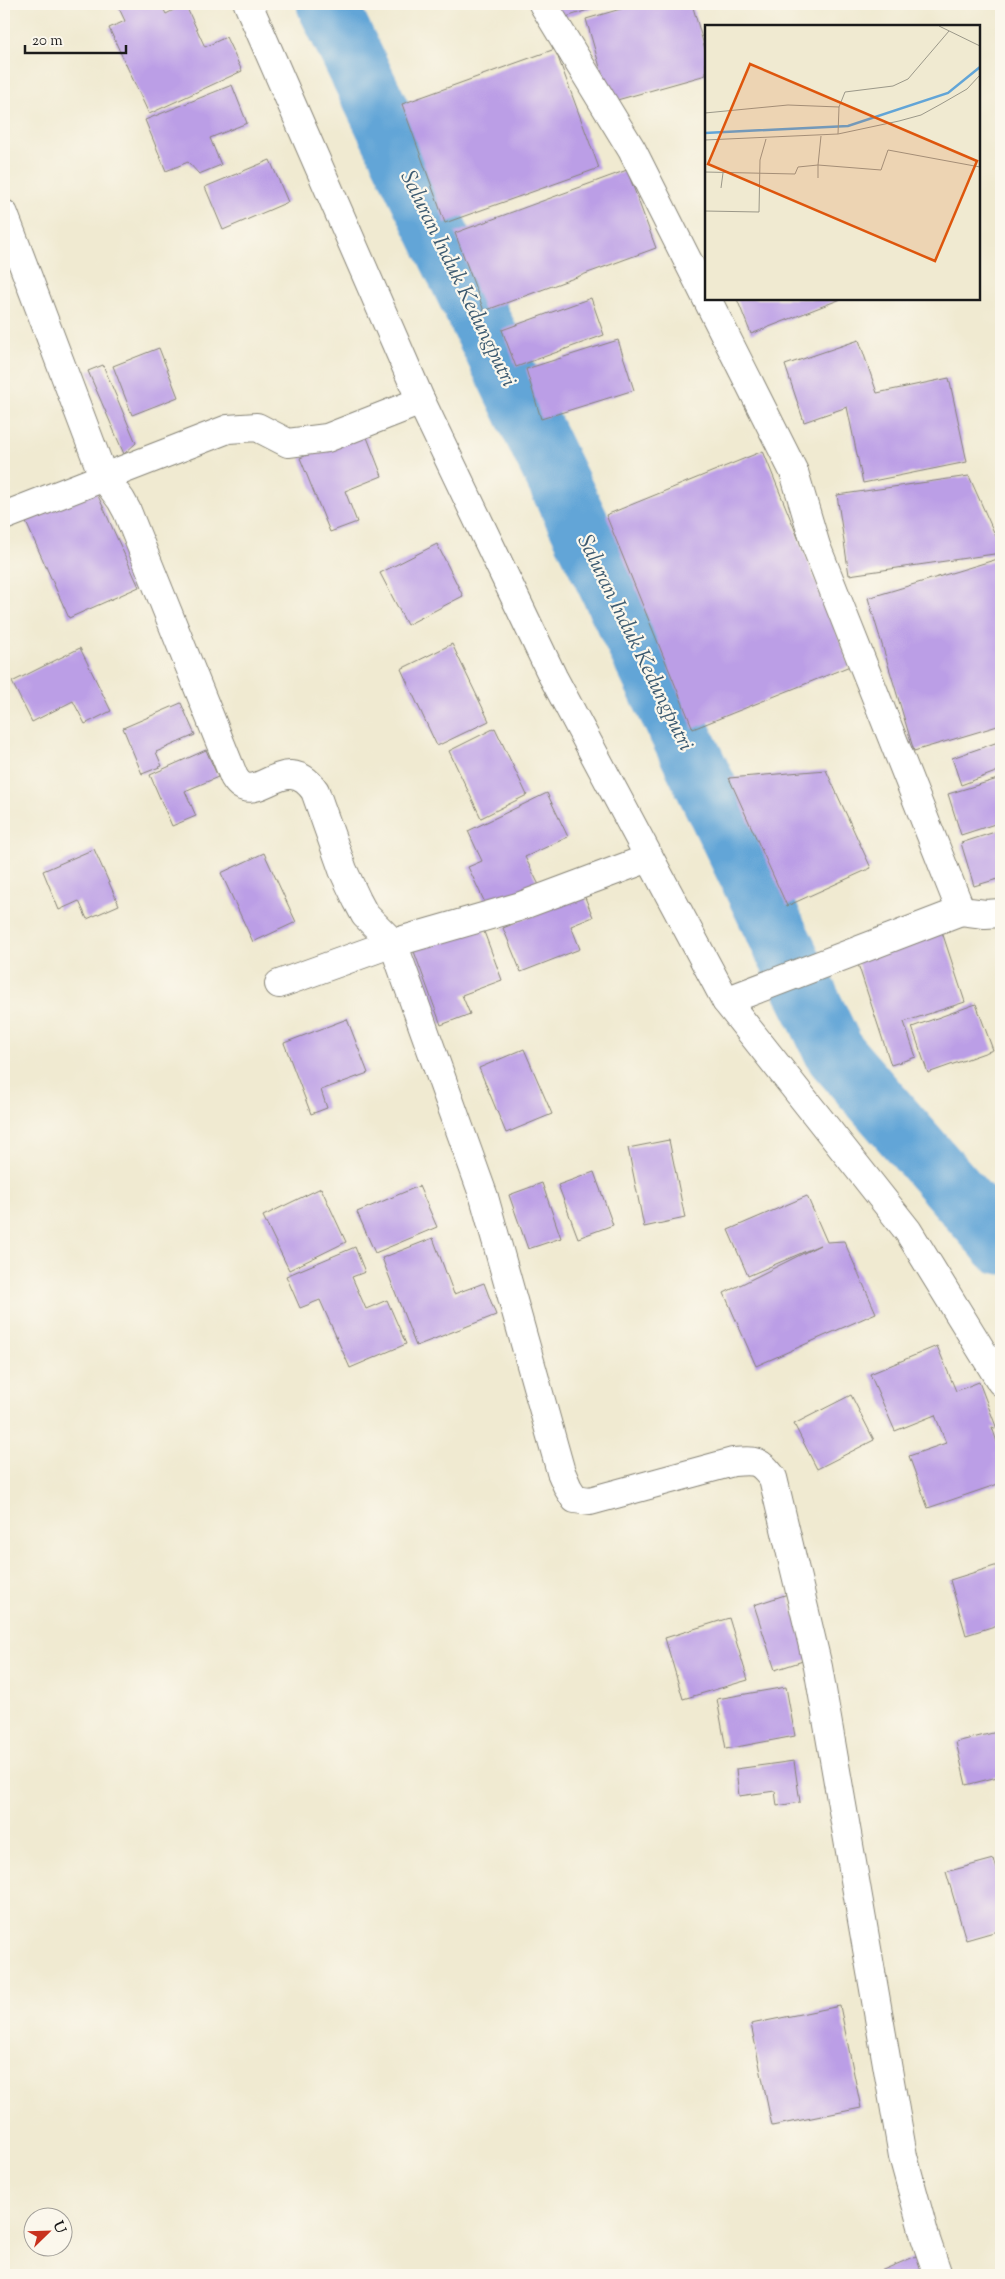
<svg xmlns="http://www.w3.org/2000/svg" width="1005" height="2279" font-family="'Sorts Mill Goudy',serif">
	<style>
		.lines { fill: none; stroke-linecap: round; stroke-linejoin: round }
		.river { stroke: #62a5d7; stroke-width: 61 }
		.building { fill: #bb9ee6 }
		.minor-casing { stroke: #868376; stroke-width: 30 }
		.minor { stroke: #fff; stroke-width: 28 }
		.labels { text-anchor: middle; stroke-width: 4.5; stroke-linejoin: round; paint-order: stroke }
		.water-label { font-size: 22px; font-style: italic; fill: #3c5a70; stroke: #fbf7ec }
		.inset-river { fill: none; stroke: #62a5d7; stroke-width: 2.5 }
		.inset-road { fill: none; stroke: #9b9889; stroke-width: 1 }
		.view { fill: #de560d; fill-opacity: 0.15; stroke: #de560d; stroke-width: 2.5 }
		.inset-edge { fill: none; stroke: #1c1c1c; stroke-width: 2.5 }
	</style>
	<rect width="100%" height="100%" fill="#fbf7ec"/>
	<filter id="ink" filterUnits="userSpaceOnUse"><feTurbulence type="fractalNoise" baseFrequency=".02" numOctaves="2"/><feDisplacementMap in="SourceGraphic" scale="10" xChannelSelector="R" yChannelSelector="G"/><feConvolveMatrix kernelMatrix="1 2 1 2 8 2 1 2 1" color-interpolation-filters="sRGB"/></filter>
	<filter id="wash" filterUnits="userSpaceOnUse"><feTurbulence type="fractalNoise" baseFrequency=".0096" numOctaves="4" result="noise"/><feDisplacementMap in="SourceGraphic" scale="20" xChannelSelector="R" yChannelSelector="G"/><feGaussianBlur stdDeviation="1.12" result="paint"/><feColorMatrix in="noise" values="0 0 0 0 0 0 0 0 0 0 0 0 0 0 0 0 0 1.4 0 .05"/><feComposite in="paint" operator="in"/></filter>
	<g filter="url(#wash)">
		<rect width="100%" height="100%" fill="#f0ead1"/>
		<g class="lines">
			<polyline class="river" points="327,4 836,1055 1001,1244"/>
		</g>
		<g id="blocks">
			<g class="building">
				<polygon points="117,4 161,4 166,14 185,4 205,47 226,37 242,71 149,114 109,28 125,21"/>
				<polygon points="551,4 606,4 557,20"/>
				<polygon points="638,4 692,4 706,52 706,75 610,102 586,19"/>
				<polygon points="555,49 599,168 445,223 402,104"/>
				<polygon points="232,85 247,123 210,138 221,165 199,174 188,162 166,171 145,120"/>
				<polygon points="270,160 288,202 223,230 205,187"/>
				<polygon points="627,170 656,248 484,311 455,233"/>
				<polygon points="591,298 604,335 516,367 502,330"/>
				<polygon points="737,299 841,299 751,334"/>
				<polygon points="618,340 634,390 541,419 526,369"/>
				<polygon points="859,340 877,393 949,378 967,462 863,483 847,407 804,422 785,365"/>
				<polygon points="159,348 178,397 132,415 113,366"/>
				<polygon points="103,365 136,443 124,454 88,371"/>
				<polygon points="365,432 382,476 345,491 357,522 330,532 300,458"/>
				<polygon points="763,451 850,666 693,729 606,515"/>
				<polygon points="969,476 1001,548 1001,553 849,575 837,495"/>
				<polygon points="95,489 139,587 69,618 25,520"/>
				<polygon points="437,544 463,596 407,625 380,573"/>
				<polygon points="1001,558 1001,725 914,751 868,598"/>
				<polygon points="452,644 489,721 437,746 401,669"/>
				<polygon points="80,648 111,711 85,724 73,701 32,722 12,682"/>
				<polygon points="181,703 195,735 156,752 162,766 142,774 123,728"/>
				<polygon points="495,728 527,795 481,818 449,751"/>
				<polygon points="1001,741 1001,770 961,785 952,758"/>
				<polygon points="206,750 218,777 185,791 196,816 172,826 150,775"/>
				<polygon points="826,770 871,868 787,906 729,778"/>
				<polygon points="1001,778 1001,822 961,835 948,794"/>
				<polygon points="547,793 568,837 525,857 539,885 488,909 468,867 482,861 468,831"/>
				<polygon points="1001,830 1001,878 974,886 961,843"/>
				<polygon points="94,849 119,905 87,919 79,901 59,910 43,871"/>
				<polygon points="264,853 296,922 253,942 221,873"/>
				<polygon points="584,895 593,917 571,926 580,949 521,972 503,928"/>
				<polygon points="480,921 502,980 462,995 470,1014 441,1025 412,946"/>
				<polygon points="942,932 965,1002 904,1022 916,1057 891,1065 857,961"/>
				<polygon points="976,1004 993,1050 928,1073 912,1027"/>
				<polygon points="347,1019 368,1073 321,1090 327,1108 311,1114 284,1043"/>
				<polygon points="524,1049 552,1114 506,1133 479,1068"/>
				<polygon points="669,1140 685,1218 644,1227 628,1148"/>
				<polygon points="594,1172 613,1225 578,1238 558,1185"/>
				<polygon points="542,1183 561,1238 528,1249 509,1195"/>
				<polygon points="419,1186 437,1227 375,1253 357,1212"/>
				<polygon points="321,1188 346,1242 289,1270 263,1216"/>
				<polygon points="807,1196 827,1242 844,1241 876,1313 756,1366 724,1293 820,1245 748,1276 728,1230"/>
				<polygon points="433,1238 454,1294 484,1283 496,1315 416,1346 382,1258"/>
				<polygon points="355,1247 365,1272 352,1277 366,1309 387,1300 406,1344 350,1368 320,1300 300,1308 286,1276"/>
				<polygon points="937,1346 956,1391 979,1382 997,1429 992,1427 1001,1454 1001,1483 928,1508 909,1456 946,1443 935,1415 895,1431 870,1374"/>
				<polygon points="851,1395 874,1440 817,1469 794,1424"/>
				<polygon points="1001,1564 1001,1624 966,1635 950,1580"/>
				<polygon points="788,1594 809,1659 775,1670 754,1605"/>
				<polygon points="729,1618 748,1680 683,1699 665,1638"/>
				<polygon points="786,1687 795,1736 726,1749 717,1699"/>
				<polygon points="1001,1731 1001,1776 966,1785 956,1742"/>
				<polygon points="794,1761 800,1802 777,1806 775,1791 739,1796 736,1769"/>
				<polygon points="994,1859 1001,1884 1001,1930 966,1940 946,1872"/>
				<polygon points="840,2006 861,2108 772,2126 751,2024"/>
				<polygon points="921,2254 930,2275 871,2275"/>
			</g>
		</g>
	</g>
	<g filter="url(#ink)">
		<use href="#blocks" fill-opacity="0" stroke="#868376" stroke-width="1"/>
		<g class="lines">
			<g class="minor-casing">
				<g id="minor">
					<polyline points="248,4 421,401 553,677 726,1001 908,1231 1001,1382"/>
					<polyline points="543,4 632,150 706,297"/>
					<path d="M4,214l99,262 18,24 6,11 107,266c21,35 50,-30 81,14l28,79 14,30 8,15 28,28 -114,41"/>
					<polyline points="707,299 794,472 816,546 961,911 985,914 1001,913"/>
					<polyline points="4,516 228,429 257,427 288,443 327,438 421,401"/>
					<path d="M649,858l-131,49 -125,36 91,254 77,275 7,16 7,11 15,2 143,-39c23,-2 26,-2 40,16l45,189 85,489 22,81 13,38"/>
					<polyline points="726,1001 961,911"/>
				</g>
			</g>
			<use href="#minor" class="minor"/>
		</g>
	</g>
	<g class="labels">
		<g class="water-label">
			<text transform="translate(460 278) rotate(64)" y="8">Saluran Induk Kedungputri</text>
			<text transform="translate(637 642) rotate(64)" y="8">Saluran Induk Kedungputri</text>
		</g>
	</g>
	<g transform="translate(705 25)">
		<rect width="275" height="275" fill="#f0ead1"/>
		<path class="inset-river" d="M0,108l143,-7 100,-33 32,-26"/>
		<path class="inset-road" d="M234,1l41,20M0,88l83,-8 51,2 6,-15 48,-6 15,-7 41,-48M275,107v51M133,109l1,-27M116,111l-3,29 63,5 7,-20 92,17M0,115l133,-6 61,-13 22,-6 20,-11 26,-15 13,-14M0,147l90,2 3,-7 20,-2v13M16,163l2,-15M0,186l54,1 1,-52 6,-21"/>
		<path class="view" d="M45,39l227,97 -42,100 -227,-97z"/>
		<rect width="275" height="275" class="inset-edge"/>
	</g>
	<rect width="1005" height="2279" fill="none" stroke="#fbf7ec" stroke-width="20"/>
	<g transform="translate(48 2232) rotate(67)"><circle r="24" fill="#fbf7ec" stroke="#a29f99"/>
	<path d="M0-4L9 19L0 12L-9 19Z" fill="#c8321e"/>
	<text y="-8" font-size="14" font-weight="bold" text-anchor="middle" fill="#1c1c1c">U</text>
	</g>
	<path d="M25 45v8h101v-8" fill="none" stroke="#1c1c1c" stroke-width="2.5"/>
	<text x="32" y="45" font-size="15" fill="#1c1c1c" stroke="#fbf7ec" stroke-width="4" paint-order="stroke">20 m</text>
</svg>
